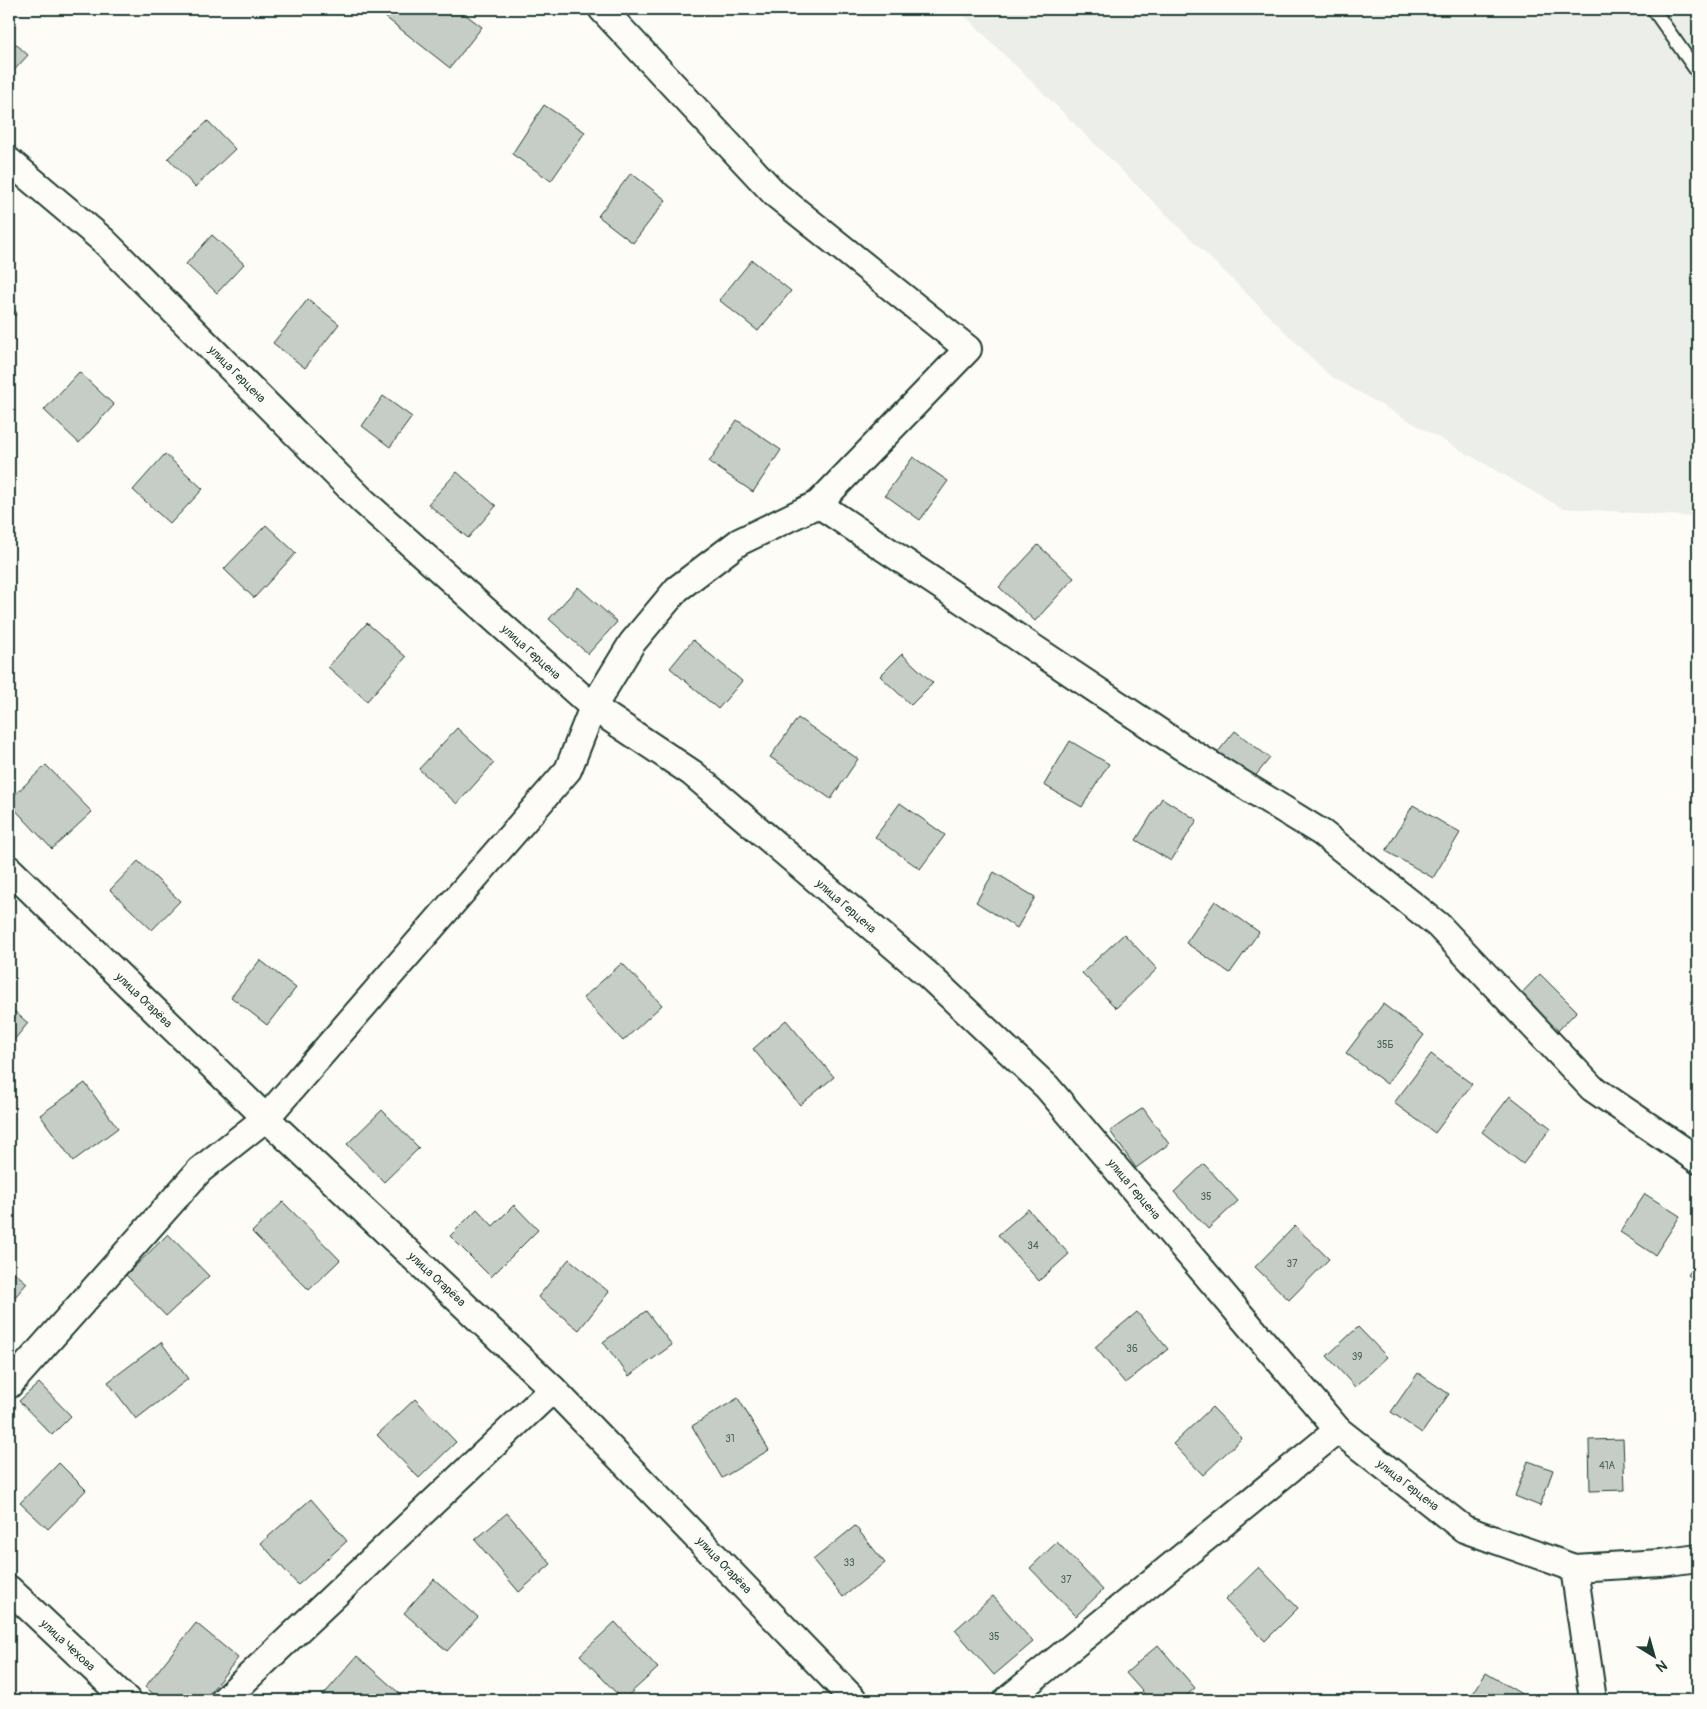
<svg xmlns="http://www.w3.org/2000/svg" width="1707" height="1709" font-family="Pangolin,sans-serif">
	<style>
		.built { fill: #eceee9 }
		.building { fill: #c6cdc7; stroke: #1f3d34 }
		.lines { fill: none; stroke-linecap: round; stroke-linejoin: round }
		.service-casing { stroke: #1f3d34; stroke-width: 16 }
		.minor-casing { stroke: #1f3d34; stroke-width: 30 }
		.service { stroke: #fdfcf7; stroke-width: 12 }
		.minor { stroke: #fdfcf7; stroke-width: 26 }
		.labels { text-anchor: middle; stroke-width: 4; stroke-linejoin: round; paint-order: stroke }
		.number-label { font-size: 10px; fill: #496159 }
		.street-label { font-size: 12px; fill: #1f3d34; stroke: #fdfcf7 }
	</style>
	<rect width="100%" height="100%" fill="#fdfcf7"/>
	<filter id="ink" filterUnits="userSpaceOnUse"><feTurbulence type="fractalNoise" baseFrequency=".02" numOctaves="2"/><feDisplacementMap in="SourceGraphic" scale="10" xChannelSelector="R" yChannelSelector="G"/><feConvolveMatrix kernelMatrix="1 2 1 2 8 2 1 2 1" color-interpolation-filters="sRGB"/></filter>
	<g filter="url(#ink)">
		<polygon class="built" points="958,9 1698,9 1698,517 1562,508 1329,375"/>
		<g class="building">
			<polygon points="375,9 458,9 482,27 450,68"/>
			<polygon points="9,38 28,55 9,76"/>
			<polygon points="544,105 585,132 551,181 512,154"/>
			<polygon points="208,121 235,149 195,187 168,158"/>
			<polygon points="631,173 666,200 633,243 598,216"/>
			<polygon points="212,235 244,264 217,293 186,264"/>
			<polygon points="752,260 791,291 758,331 719,300"/>
			<polygon points="308,299 339,324 305,368 273,343"/>
			<polygon points="9,304 17,313 9,322"/>
			<polygon points="79,372 114,405 79,443 44,410"/>
			<polygon points="383,396 412,417 390,447 362,426"/>
			<polygon points="737,420 781,450 753,492 709,462"/>
			<polygon points="165,454 203,489 170,524 133,490"/>
			<polygon points="913,457 948,481 920,520 885,495"/>
			<polygon points="457,472 496,506 468,538 428,504"/>
			<polygon points="266,525 296,553 254,598 224,569"/>
			<polygon points="1038,545 1074,578 1035,621 999,587"/>
			<polygon points="578,587 617,622 588,654 549,619"/>
			<polygon points="367,623 406,657 367,701 328,667"/>
			<polygon points="693,640 742,681 718,709 670,668"/>
			<polygon points="902,654 933,683 911,705 880,676"/>
			<polygon points="798,718 858,759 831,799 770,757"/>
			<polygon points="457,728 494,763 457,804 419,769"/>
			<polygon points="1235,731 1270,758 1248,785 1213,758"/>
			<polygon points="1070,741 1109,764 1082,807 1044,785"/>
			<polygon points="46,765 92,812 52,849 9,803 9,800"/>
			<polygon points="1162,798 1197,820 1171,861 1136,840"/>
			<polygon points="900,803 945,835 920,869 875,837"/>
			<polygon points="1413,805 1460,833 1433,878 1386,851"/>
			<polygon points="138,861 180,901 152,930 110,890"/>
			<polygon points="994,872 1035,897 1017,928 976,902"/>
			<polygon points="1215,901 1259,932 1230,973 1186,943"/>
			<polygon points="1124,934 1157,969 1116,1008 1082,973"/>
			<polygon points="260,960 296,988 267,1025 231,997"/>
			<polygon points="622,963 662,1005 623,1041 583,998"/>
			<polygon points="1540,974 1577,1011 1550,1039 1512,1003"/>
			<polygon points="1383,1004 1424,1035 1387,1084 1346,1053"/>
			<polygon points="9,1007 28,1023 9,1046"/>
			<polygon points="786,1020 834,1077 800,1105 753,1049"/>
			<polygon points="1431,1054 1472,1084 1435,1133 1394,1103"/>
			<polygon points="85,1083 118,1128 73,1161 40,1115"/>
			<polygon points="1510,1096 1551,1128 1523,1164 1482,1132"/>
			<polygon points="1143,1108 1169,1144 1136,1168 1110,1131"/>
			<polygon points="382,1110 419,1148 384,1182 347,1144"/>
			<polygon points="1204,1164 1238,1201 1208,1229 1174,1192"/>
			<polygon points="1645,1194 1680,1216 1655,1255 1620,1232"/>
			<polygon points="283,1202 340,1260 309,1290 252,1232"/>
			<polygon points="514,1205 538,1230 491,1277 450,1236 477,1209 493,1226"/>
			<polygon points="1028,1209 1069,1254 1039,1281 998,1235"/>
			<polygon points="1295,1226 1329,1259 1289,1300 1255,1267"/>
			<polygon points="168,1234 209,1276 166,1316 126,1275"/>
			<polygon points="569,1259 609,1292 579,1330 538,1297"/>
			<polygon points="1698,1260 1698,1282 1688,1275"/>
			<polygon points="9,1268 27,1283 9,1304"/>
			<polygon points="646,1311 672,1345 629,1376 603,1342"/>
			<polygon points="1137,1312 1168,1349 1125,1383 1095,1347"/>
			<polygon points="1358,1327 1387,1357 1355,1387 1327,1356"/>
			<polygon points="161,1342 188,1379 136,1419 108,1382"/>
			<polygon points="1418,1373 1449,1394 1422,1433 1391,1412"/>
			<polygon points="39,1383 71,1416 52,1435 19,1401"/>
			<polygon points="738,1398 769,1450 722,1478 692,1426"/>
			<polygon points="415,1399 456,1442 419,1478 377,1435"/>
			<polygon points="1212,1407 1242,1438 1203,1475 1173,1444"/>
			<polygon points="1623,1439 1625,1490 1590,1491 1589,1440"/>
			<polygon points="1528,1461 1553,1470 1540,1506 1515,1496"/>
			<polygon points="59,1463 86,1490 48,1529 20,1503"/>
			<polygon points="311,1499 347,1541 298,1585 261,1543"/>
			<polygon points="507,1513 551,1564 519,1592 475,1540"/>
			<polygon points="855,1526 885,1563 843,1597 813,1560"/>
			<polygon points="1057,1542 1103,1590 1076,1616 1030,1568"/>
			<polygon points="1259,1567 1298,1608 1265,1641 1225,1600"/>
			<polygon points="434,1579 478,1617 447,1651 404,1613"/>
			<polygon points="993,1596 1033,1642 994,1675 955,1630"/>
			<polygon points="615,1622 658,1668 623,1700 580,1655"/>
			<polygon points="196,1623 238,1658 204,1700 161,1700 145,1687"/>
			<polygon points="1158,1645 1195,1688 1181,1700 1150,1700 1126,1673"/>
			<polygon points="357,1656 407,1700 323,1700 321,1698"/>
			<polygon points="1486,1673 1525,1696 1523,1700 1469,1700"/>
		</g>
		<g class="lines">
			<g class="service-casing">
				<polyline id="service" points="1653,9 1698,73"/>
			</g>
			<g class="minor-casing">
				<g id="minor">
					<polyline points="9,161 104,241 362,500 593,707 692,773 928,975 1047,1087 1338,1430 1464,1529 1574,1568 1661,1563 1698,1558"/>
					<polyline points="818,504 1182,747 1322,833 1438,925 1592,1088 1698,1160"/>
					<polyline points="9,869 266,1118 553,1389 854,1700"/>
					<polyline points="9,1385 200,1170 266,1118 568,770 593,707 632,643 677,589 739,542 818,504 968,349 775,194 602,9"/>
					<polyline points="1574,1568 1593,1700"/>
					<polyline points="9,1589 127,1700"/>
					<polyline points="224,1700 553,1389"/>
					<polyline points="1007,1700 1338,1430"/>
				</g>
			</g>
			<use href="#service" class="service"/>
			<use href="#minor" class="minor"/>
		</g>
	</g>
	<g class="labels">
		<g class="number-label">
			<text x="1385" y="1048">35Б</text>
			<text x="1206" y="1200">35</text>
			<text x="1033" y="1249">34</text>
			<text x="1292" y="1267">37</text>
			<text x="1132" y="1352">36</text>
			<text x="1357" y="1360">39</text>
			<text x="730" y="1442">31</text>
			<text x="1607" y="1469">41А</text>
			<text x="849" y="1566">33</text>
			<text x="1066" y="1583">37</text>
			<text x="994" y="1640">35</text>
		</g>
		<g class="street-label">
			<text transform="translate(237 374) rotate(45)" y="4">улица Герцена</text>
			<text transform="translate(531 652) rotate(42)" y="4">улица Герцена</text>
			<text transform="translate(846 906) rotate(41)" y="4">улица Герцена</text>
			<text transform="translate(144 1000) rotate(44)" y="4">улица Огарёва</text>
			<text transform="translate(1134 1189) rotate(50)" y="4">улица Герцена</text>
			<text transform="translate(437 1279) rotate(43)" y="4">улица Огарёва</text>
			<text transform="translate(1408 1485) rotate(38)" y="4">улица Герцена</text>
			<text transform="translate(724 1565) rotate(46)" y="4">улица Огарёва</text>
			<text transform="translate(68 1645) rotate(43)" y="4">улица Чехова</text>
		</g>
	</g>
	<rect width="1707" height="1709" fill="none" stroke="#fdfcf7" stroke-width="30"/>
	<rect x="15" y="15" width="1677" height="1679" fill="none" stroke="#1f3d34" stroke-width="2" filter="url(#ink)"/>
	<g transform="translate(1654 1656) rotate(143)" stroke="#fdfcf7" stroke-width="4" paint-order="stroke">
	<path d="M0-4L9 19L0 12L-9 19Z" fill="#1f3d34"/>
	<text y="-8" font-size="14" font-weight="bold" text-anchor="middle" fill="#1f3d34">N</text>
	</g>
</svg>
